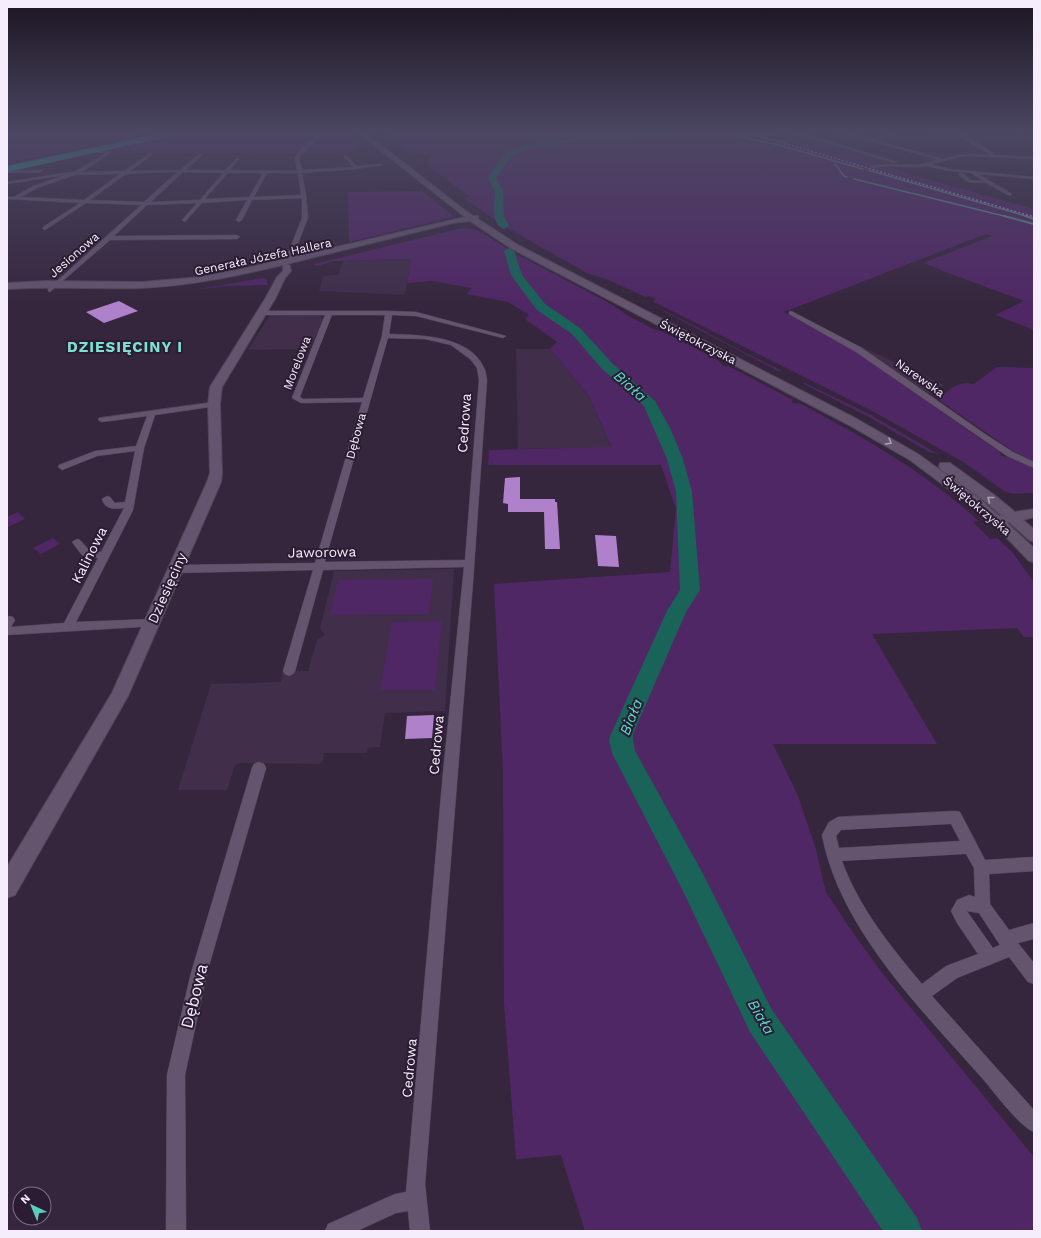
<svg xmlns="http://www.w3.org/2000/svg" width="1041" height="1238" font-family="'Work Sans',sans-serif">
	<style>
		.built { fill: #402e4b }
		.green { fill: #502765 }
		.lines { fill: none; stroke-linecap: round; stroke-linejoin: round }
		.stream-far1 { stroke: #5c8c8a; stroke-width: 1.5 }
		.stream { stroke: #5c8c8a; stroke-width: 2 }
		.river { fill: #1a6359; fill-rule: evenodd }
		.building { fill: #b081cb }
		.street-casing { stroke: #504458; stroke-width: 1 }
		.secondary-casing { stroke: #504458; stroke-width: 2 }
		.highway-casing { stroke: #504458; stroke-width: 1 }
		.street { fill: #64546e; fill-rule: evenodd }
		.secondary { fill: #64546e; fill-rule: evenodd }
		.highway { fill: #27a292; fill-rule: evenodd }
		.rail { stroke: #a89daf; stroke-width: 1.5; stroke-dasharray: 2 2; stroke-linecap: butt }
		.oneway { stroke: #ada0b5 }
		.labels { text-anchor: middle; stroke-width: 4; stroke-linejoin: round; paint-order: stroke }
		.far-street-label { font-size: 12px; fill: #f6edfc; stroke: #2b1c33 }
		.street-label { font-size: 14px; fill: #f6edfc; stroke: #2b1c33 }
		.far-district-label { font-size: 15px; font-weight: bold; letter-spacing: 1px; fill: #7be2d2; stroke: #2b1c33 }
		.water-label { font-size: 15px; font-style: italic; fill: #56dbc8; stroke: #2b1c33 }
		.near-street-label { font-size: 17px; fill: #f6edfc; stroke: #2b1c33 }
	</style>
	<rect width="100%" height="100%" fill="#35263d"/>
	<g class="built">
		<polygon points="774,131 784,131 893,162 882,165 771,133"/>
		<polygon points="411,259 405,295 319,291 323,276 338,275 343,261"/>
		<polygon points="270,315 321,316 323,321 309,349 248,350"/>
		<polygon points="860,346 944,385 929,394 864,351"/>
		<polygon points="516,349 550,349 589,396 611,448 518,449"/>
		<polygon points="454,569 445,711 385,713 380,747 368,748 367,753 324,753 323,761 319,764 240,763 235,765 227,790 178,790 211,684 281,682 283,671 308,671 317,640 325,635 320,629 334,571"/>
	</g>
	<g class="green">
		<polygon points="7,131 160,131 7,163"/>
		<polygon points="200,131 347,131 359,138 360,145 351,151 339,153 116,153 118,148"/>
		<polygon points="383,131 774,131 772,133 879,163 918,177 1034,209 1034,330 995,315 1024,301 940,270 942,270 923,263 992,236 986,234 784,312 856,351 969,431 1000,452 1001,456 1010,457 1034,468 1034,493 1013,494 1004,491 965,463 876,413 652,301 656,299 649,296 645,297 609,280 589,274 509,229 463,198 470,197 427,165 432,154 413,153"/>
		<polygon points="422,191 453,216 449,218 349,242 348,192"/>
		<path d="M462,228l15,2 43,26 91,48 16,11 26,14 10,3 55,28 5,6h5l65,34 -2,2 5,2 3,-1c66,35 124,68 180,118l-6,1 17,17 7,-1 16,15 21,29v55h-10l-7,-9 -145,6 65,110h-164l25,52 17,50 11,46 25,38 32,44 151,183v69l-2,2 2,3h-449l-24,-76 -45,4 -12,-156 -1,-232 -9,-187 176,-12 6,-63 -15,-44h-173l1,-15 122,-3 -22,-51 -39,-47 7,-7 -32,-23 4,-4 -21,-13 -42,-8 6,-6 -40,-7 -25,2 4,-24 -77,2 -17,5 -3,-2z"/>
		<polygon points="263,278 266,279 268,285 225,286 193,290"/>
		<polygon points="624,301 630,302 787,382 757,369"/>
		<polygon points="646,302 697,327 728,344 782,371 778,371"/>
		<path d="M997,367l37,1v94l-21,-11 -74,-51c9,-11 20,-19 35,-16z"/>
		<polygon points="803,382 871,415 938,454 929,452 869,417 804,384"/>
		<polygon points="18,512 25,519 8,527 7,517"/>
		<polygon points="53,538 60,544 41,554 33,548"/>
		<polygon points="433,579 429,614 330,615 338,580"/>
		<polygon points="442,621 435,690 380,690 392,622"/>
	</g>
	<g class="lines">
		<g class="stream-far1">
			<polyline points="722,131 749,139 775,144 863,169"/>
			<polyline points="835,164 844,176 847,177"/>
			<polyline points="868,170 1029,217"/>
			<polyline points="854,179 1008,217"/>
		</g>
		<g class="stream">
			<polyline points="1004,216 1034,224"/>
			<polyline points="1025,216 1034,219"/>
		</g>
		<g class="river">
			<path d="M667,131h42l-3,2 -129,8 -43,7 -20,7 -7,7 -11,16 7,13 1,25 5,10 -5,3c-14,-4 -9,-26 -9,-36 -1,-5 -5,-10 -7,-15l13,-20 7,-7 22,-7 47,-7z"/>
			<polygon points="509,248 514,251 522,275 545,304 580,328 612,363 655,401 671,430 683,459 692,492 700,590 686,612 633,734 633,740 635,751 702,872 772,1010 917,1218 922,1231 883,1231 750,1032 683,891 612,753 609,740 611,734 667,611 680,590 676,492 667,459 644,406 602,369 572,334 537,310 511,275 504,251"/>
		</g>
	</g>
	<g class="building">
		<polygon points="119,301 138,311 104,323 86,312"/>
		<polygon points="520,477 520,499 555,499 555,502 557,502 560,549 545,549 544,512 508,512 508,504 503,503 505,478"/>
		<polygon points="595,535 616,536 619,567 598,566"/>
		<polygon points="434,715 432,738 405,739 407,716"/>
	</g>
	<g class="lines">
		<g class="street-casing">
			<g id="street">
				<path d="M321,131h5l-22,21 -5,6 3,12 51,-3 -9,-11 2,-1 11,11 24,-2 2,1 -27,4 -54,4 4,23 2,22 -15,38 3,3 -3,2 -6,-5 15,-38v-20l-50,2 -10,20 -3,2 -3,-2 11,-20 -45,3 -17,19 -3,-2 15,-17 -50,2 -33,31 123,-1 3,2 -3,2 -127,1 -60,52 -2,-1v-2l93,-84 -55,-2 -41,27 -2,-1v-2l37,-24 -73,-4v-2h7l19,-11 32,-11 -58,9v-2l56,-9 11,-1 32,-19 -11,-1 2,-2 15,2 -30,20 42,-1 26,-18 2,2 -22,16 50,-1 20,-17 2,2 -16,15h39l12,-12 2,1 -9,11 67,1 -2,-13 5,-8zM177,172l-33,30 -54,-2 36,-26zM183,172l40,1 -23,27 -49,2zM228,173h35l-14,24 -44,2zM267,173h31l3,22 -47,2zM120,174l-36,26 -63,-3 16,-9 38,-13z"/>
				<polygon points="787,131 794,131 898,162 894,163"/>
				<polygon points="834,131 841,131 871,139 896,133 896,135 875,140 943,159 964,154 990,155 955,133 905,131 958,131 994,153 993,155 1034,157 1034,159 964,156 931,164 949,169 1034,177 1034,179 978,174 1012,194 1010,196 984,182 982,183 968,182 958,174 962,173 971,180 983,181 971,173 949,171 926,166 919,167 888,166 872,168 870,166 888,164 919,165 938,160"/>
				<polygon points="43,170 41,172 7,173 7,171"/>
				<path d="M389,311l27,1 90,24 -3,2 -87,-22 -24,-1 -3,19c29,1 81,1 95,34 2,3 2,8 3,12l-14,202 -48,602 5,47h-20l-2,-20 -12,2 -39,18h-32l3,-7 67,-30 11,-2 37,-419 21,-206 -141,3 -28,101 -2,3 -4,2 -4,-2 -2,-3 30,-101 -138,3 -4,-1 -1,-3 1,-3 4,-1 140,-2 47,-161 -61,1 -9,-5 33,-83h-63l-3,-2 3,-2zM332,315h53l-3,21 -19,62 -60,1 -3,-2zM388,338l37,1 26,6 19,14 7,9 2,12 -14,180 -140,2z"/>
				<polygon points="791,311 862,348 985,434 1013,452 1034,462 1034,468 1007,456 856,352 789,314 789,312"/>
				<path d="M214,402l4,2 -1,2 -62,9 -11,33 -11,62 -57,112 76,-3 4,1 2,3 -2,3 -149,9v-19l6,1 2,3 -4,7 53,-4 34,-65 -16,-3 -10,-13 5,-3 3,1 9,10 12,2 22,-42 1,-2c-10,1 -19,2 -22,-9l5,-3 3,1 5,6 10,-1 10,-51 -38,5 -35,14 -4,-3 1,-2 36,-14 41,-5 11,-30 -45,6 -4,-2 1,-2z"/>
				<polygon points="259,762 264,764 266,768 207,973 185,1075 186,1231 166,1231 167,1075 191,973 252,768 254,764"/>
				<path d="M955,811l5,1 25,48 49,-3v14l-45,3 1,30 19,26 25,-7v16l-16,4 16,20v21l-6,-2 -19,-25 -52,21 -25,18 102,114v22c-15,-6 -40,-40 -52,-54 -62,-70 -142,-149 -160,-243l7,-13 9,-5zM951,824l9,17 -121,7 -3,-12 5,-6zM966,854l8,14 1,29 -6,-2 -12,5 -6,11 6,12 21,31 -32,12 -24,18c-31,-37 -63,-76 -80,-123zM967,911l12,2 21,32 -7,3z"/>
			</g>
		</g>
		<g class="secondary-casing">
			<path id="secondary" d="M356,131h7l99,77 11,8h5v3l40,26 337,173 63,36 62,45 19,17 2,-1 -14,-12 -47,-34 -1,-3 1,-3h10l47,34 18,15 19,-3v8l-11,3 11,9v13l-5,-2 -20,-18 -2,1 27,25v14l-5,-1 -27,-28 -32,-28 -60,-45 -63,-36 -335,-175 -42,-28 -17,2 -166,41 3,2 1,5 -6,7 -10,21 -53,88 -2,17 2,69 -1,9 -93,214 -113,199 -8,3v-31l105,-174 95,-211 3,-9 -2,-69 2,-17 55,-88 12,-22 6,-6v-6c-47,11 -94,21 -142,23 -45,1 -89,-2 -134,1v-6l40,-2 95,1 59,-5 41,-8 223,-52z"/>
		</g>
		<g class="highway-casing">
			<polygon id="highway" points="172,131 188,131 184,133 7,172 7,166"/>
		</g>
		<use href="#street" class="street"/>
		<use href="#secondary" class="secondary"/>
		<use href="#highway" class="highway"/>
		<polyline class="rail" points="742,131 1034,217"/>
	</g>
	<defs><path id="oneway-chevron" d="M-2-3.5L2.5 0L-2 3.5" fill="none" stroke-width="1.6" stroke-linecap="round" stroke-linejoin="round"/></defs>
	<g class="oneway">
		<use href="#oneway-chevron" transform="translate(889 442) rotate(31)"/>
		<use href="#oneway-chevron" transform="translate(990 499) rotate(-142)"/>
	</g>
	<linearGradient id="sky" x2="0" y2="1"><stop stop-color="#1d1522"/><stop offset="0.43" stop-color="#4b4762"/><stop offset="1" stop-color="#4b4762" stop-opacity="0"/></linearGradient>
	<rect width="1041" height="305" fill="url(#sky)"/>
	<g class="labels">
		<g class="far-street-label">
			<text transform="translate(74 255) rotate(-41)" y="4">Jesionowa</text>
			<text transform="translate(263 257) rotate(-12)" y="4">Generała Józefa Hallera</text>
			<text transform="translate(698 342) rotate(27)" y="4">Świętokrzyska</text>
			<text transform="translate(297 363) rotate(-69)" y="4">Morelowa</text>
			<text transform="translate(920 378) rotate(35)" y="4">Narewska</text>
			<text transform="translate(356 436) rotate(-75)" y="4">Dębowa</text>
			<text transform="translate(977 506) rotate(40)" y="4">Świętokrzyska</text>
		</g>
		<g class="street-label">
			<text transform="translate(464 423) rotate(-86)" y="5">Cedrowa</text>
			<text transform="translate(322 552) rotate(-1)" y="5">Jaworowa</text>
			<text transform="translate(89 555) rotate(-63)" y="5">Kalinowa</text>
			<text transform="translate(167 588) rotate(-66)" y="5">Dziesięciny</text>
			<text transform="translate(436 745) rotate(-85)" y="5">Cedrowa</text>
			<text transform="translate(409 1068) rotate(-85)" y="5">Cedrowa</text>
		</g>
		<g class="far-district-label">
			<text x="125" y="352">DZIESIĘCINY I</text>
		</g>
		<g class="water-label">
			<text transform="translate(630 386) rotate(42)" y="5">Biała</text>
			<text transform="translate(631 717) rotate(-68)" y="5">Biała</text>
			<text transform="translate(761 1017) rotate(60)" y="5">Biała</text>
		</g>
		<g class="near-street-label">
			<text transform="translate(194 996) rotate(-76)" y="6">Dębowa</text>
		</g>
	</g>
	<rect width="1041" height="1238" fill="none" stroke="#f6edfc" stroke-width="16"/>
	<g transform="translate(32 1206) rotate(316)"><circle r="19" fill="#2b1c33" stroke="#7c7083"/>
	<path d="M0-3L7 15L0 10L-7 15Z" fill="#5acebd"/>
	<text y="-6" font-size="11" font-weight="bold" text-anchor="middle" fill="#f6edfc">N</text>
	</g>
</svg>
